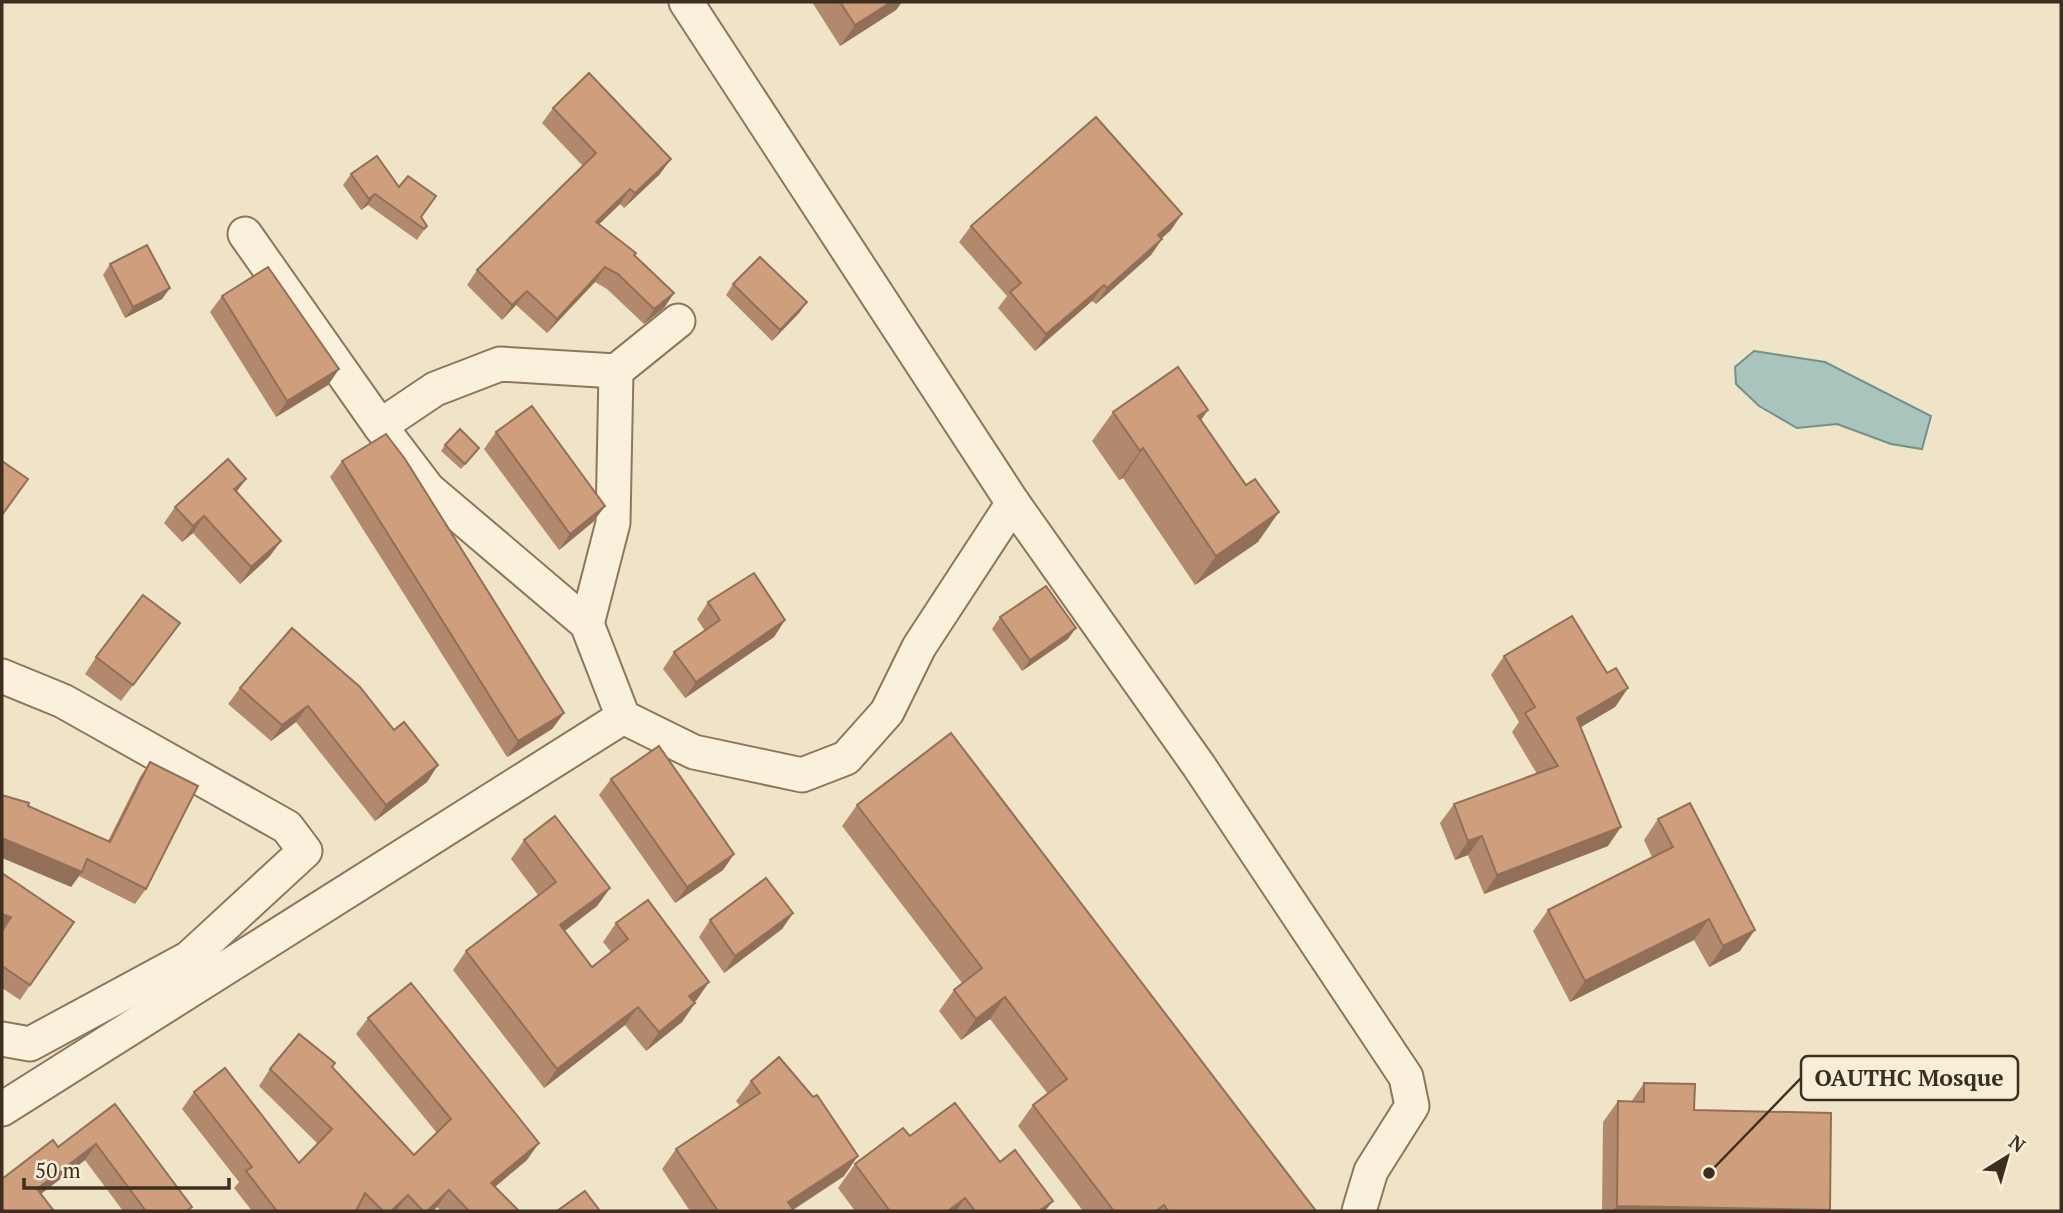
<svg xmlns="http://www.w3.org/2000/svg" width="2063" height="1213" font-family="'PT Serif',serif">
	<style>
		.water { fill: #a9c4bc; stroke: #6f938a; stroke-width: 2 }
		.lines { fill: none; stroke-linecap: round; stroke-linejoin: round }
		.minor-casing { stroke: #8d765c; stroke-width: 37 }
		.minor { stroke: #faf1dc; stroke-width: 33 }
		.wall { fill: #b2896c }
		.shaded-wall { fill: #916f58 }
		.building { fill: #cf9f7d; stroke: #916f58; stroke-width: 2 }
		.leader { fill: none; stroke: #3d2e20; stroke-width: 2.5 }
		.callout-dot { fill: #3d2e20; stroke: #f7eed8; stroke-width: 2.5 }
		.callout { fill: #f7eed8; stroke: #3d2e20; stroke-width: 2.5 }
		.callout-label { font-size: 23px; text-anchor: middle; font-weight: bold; fill: #3d2e20 }
	</style>
	<rect width="100%" height="100%" fill="#f0e4c8"/>
	<polygon class="water" points="1754,351 1825,362 1931,416 1922,449 1891,444 1837,424 1797,428 1759,406 1736,384 1735,367"/>
	<g class="lines">
		<g class="minor-casing">
			<g id="minor">
				<polyline points="686,2 1013,503 1199,766 1406,1077 1412,1106 1371,1171 1359,1211"/>
				<polyline points="245,234 380,426 428,489 587,624 623,717 694,752 802,775 846,758 887,712 919,647 1013,503"/>
				<polyline points="380,426 435,389 500,364 616,371 678,321"/>
				<polyline points="587,624 613,523 616,371"/>
				<polyline points="2,676 63,701 287,827 305,851 189,958 30,1044 2,1039"/>
				<polyline points="2,1109 623,717"/>
			</g>
		</g>
		<use href="#minor" class="minor"/>
	</g>
	<g class="wall">
		<polygon points="812,2 902,2 896,10 840,46"/>
		<polygon points="553,108 660,174 624,208 620,204 599,224 674,293 664,308 644,324 607,289 595,282 547,333 516,305 502,320 467,285 477,270 583,166 542,123"/>
		<polygon points="351,174 427,226 419,237 417,240 368,205 361,210 343,185"/>
		<polygon points="971,226 1171,230 1162,238 1151,255 1096,304 1092,301 1035,351 998,308 1007,296 959,242"/>
		<polygon points="110,264 170,288 162,299 125,318 103,275"/>
		<polygon points="733,284 807,302 799,313 772,341 726,295"/>
		<polygon points="222,296 339,369 328,385 276,417 210,312"/>
		<polygon points="1208,410 1201,420 1258,542 1195,585 1123,478 1119,480 1092,441 1113,412"/>
		<polygon points="496,432 605,506 593,522 559,550 484,449"/>
		<polygon points="445,445 479,448 461,469 441,451"/>
		<polygon points="342,461 564,713 552,729 507,757 330,477"/>
		<polygon points="246,479 236,492 281,541 269,557 240,584 193,533 182,542 164,523 175,507"/>
		<polygon points="708,602 785,620 774,637 685,698 663,669 674,652 705,631 697,619"/>
		<polygon points="1000,617 1068,639 1022,671 992,629"/>
		<polygon points="168,639 121,701 85,674 96,657"/>
		<polygon points="1504,656 1607,673 1628,688 1615,707 1581,727 1608,846 1484,894 1468,855 1455,860 1440,823 1454,804 1537,774 1512,732 1519,722 1491,675"/>
		<polygon points="240,688 394,730 438,765 427,782 375,821 296,722 271,741 228,704"/>
		<polygon points="150,762 146,889 135,904 79,876 71,887 28,806 108,841 140,777"/>
		<polygon points="611,779 734,854 723,870 675,903 599,795"/>
		<polygon points="857,805 1316,1211 1083,1211 1018,1126 1033,1105 1048,1094 990,1019 961,1040 939,1011 954,990 962,983 842,826"/>
		<polygon points="1658,819 1740,951 1709,967 1694,940 1570,1002 1533,931 1548,910 1652,857 1644,840"/>
		<polygon points="524,840 610,888 597,906 565,931 592,967 611,952 603,942 616,923 709,982 694,1002 695,1003 682,1022 646,1051 625,1025 544,1088 453,970 466,951 538,895 511,859"/>
		<polygon points="2,873 74,922 20,1000 2,988"/>
		<polygon points="793,913 782,929 724,973 699,937 710,920"/>
		<polygon points="368,1018 527,1160 495,1187 519,1211 441,1211 437,1207 433,1211 252,1211 234,1188 239,1182 182,1109 194,1092 299,1163 318,1144 259,1086 270,1069 332,1067 414,1155 437,1133 356,1034"/>
		<polygon points="751,1081 844,1176 793,1210 794,1211 690,1211 662,1169 676,1149 740,1106 736,1101"/>
		<polygon points="1644,1083 1694,1110 1829,1211 1602,1211 1603,1122 1618,1101 1631,1102"/>
		<polygon points="115,1104 189,1211 123,1211 85,1160 41,1194 2,1211 58,1147"/>
		<polygon points="910,1136 1000,1162 1045,1211 855,1211 838,1188 855,1164"/>
	</g>
	<g class="shaded-wall">
		<polygon points="891,2 902,2 896,10 840,46 855,25"/>
		<polygon points="671,159 660,174 624,208 635,193"/>
		<polygon points="630,189 620,204 586,237 596,222"/>
		<polygon points="375,194 368,205 361,210 369,199"/>
		<polygon points="1182,214 1171,230 1147,251 1158,235"/>
		<polygon points="1162,239 1151,255 1096,304 1107,288"/>
		<polygon points="605,267 595,282 547,333 557,319"/>
		<polygon points="1104,285 1092,301 1035,351 1046,334"/>
		<polygon points="170,288 162,299 125,318 133,307"/>
		<polygon points="527,291 516,305 502,320 512,305"/>
		<polygon points="674,293 664,308 644,324 654,309"/>
		<polygon points="807,302 799,313 772,341 780,330"/>
		<polygon points="339,369 328,385 276,417 287,401"/>
		<polygon points="1208,410 1187,439 1198,416"/>
		<polygon points="1143,448 1123,478 1119,480 1140,451"/>
		<polygon points="246,479 234,495 234,489"/>
		<polygon points="605,506 593,522 559,550 570,534"/>
		<polygon points="1279,512 1258,542 1195,585 1216,556"/>
		<polygon points="204,516 193,533 182,542 193,526"/>
		<polygon points="281,541 269,557 240,584 251,567"/>
		<polygon points="785,620 774,637 685,698 696,682"/>
		<polygon points="1076,628 1068,639 1022,671 1030,660"/>
		<polygon points="1628,688 1615,707 1564,737 1577,718"/>
		<polygon points="308,706 296,722 271,741 282,725"/>
		<polygon points="564,713 552,729 507,757 518,741"/>
		<polygon points="438,765 427,782 375,821 386,805"/>
		<polygon points="1621,827 1608,846 1484,894 1497,875"/>
		<polygon points="1482,836 1468,855 1455,860 1468,841"/>
		<polygon points="2,838 82,872 71,887 2,858"/>
		<polygon points="734,854 723,870 675,903 687,887"/>
		<polygon points="610,888 597,906 547,944 560,925"/>
		<polygon points="793,913 782,929 724,973 735,956"/>
		<polygon points="2,914 11,917 2,930"/>
		<polygon points="1709,919 1694,940 1570,1002 1585,981"/>
		<polygon points="1755,930 1740,951 1709,967 1723,946"/>
		<polygon points="709,982 696,1001 676,1015 689,996"/>
		<polygon points="1005,997 990,1019 961,1040 976,1019"/>
		<polygon points="695,1003 682,1022 646,1051 659,1032"/>
		<polygon points="638,1007 625,1025 544,1088 557,1069"/>
		<polygon points="539,1143 527,1160 479,1200 491,1183"/>
		<polygon points="96,1144 85,1160 26,1205 37,1189"/>
		<polygon points="858,1156 844,1176 791,1211 788,1202"/>
		<polygon points="449,1190 437,1207 433,1211 427,1211"/>
		<polygon points="408,1195 396,1211 391,1211"/>
		<polygon points="965,1198 956,1211 948,1211"/>
		<polygon points="1053,1201 1045,1211 1039,1211"/>
		<polygon points="1617,1206 1830,1210 1829,1211 1613,1211"/>
	</g>
	<g class="building">
		<polygon points="840,2 891,2 855,25"/>
		<polygon points="589,73 671,159 635,193 630,189 596,222 636,253 634,255 674,293 654,309 618,274 605,267 557,319 527,291 512,305 477,270 596,153 553,108"/>
		<polygon points="1096,117 1182,214 1158,235 1162,239 1107,288 1104,285 1046,334 1010,292 1021,283 971,226"/>
		<polygon points="377,156 399,187 408,176 436,196 421,217 427,226 424,229 375,194 369,199 351,174"/>
		<polygon points="147,245 170,288 133,307 110,264"/>
		<polygon points="760,257 807,302 780,330 733,284"/>
		<polygon points="268,267 339,369 287,401 222,296"/>
		<polygon points="1178,367 1208,410 1198,416 1246,485 1255,479 1279,512 1216,556 1143,448 1140,451 1113,412"/>
		<polygon points="532,406 605,506 570,534 496,432"/>
		<polygon points="460,429 479,448 465,464 445,445"/>
		<polygon points="386,434 405,459 564,713 518,741 342,461"/>
		<polygon points="228,459 246,479 234,489 281,541 251,567 204,516 193,526 175,507"/>
		<polygon points="2,461 28,479 2,515"/>
		<polygon points="754,573 785,620 696,682 674,652 720,620 708,602"/>
		<polygon points="1046,586 1076,628 1030,660 1000,617"/>
		<polygon points="143,595 180,623 133,685 96,657"/>
		<polygon points="1572,616 1607,673 1616,668 1628,688 1577,718 1621,827 1497,875 1482,836 1468,841 1454,804 1558,766 1525,713 1535,707 1504,656"/>
		<polygon points="292,628 360,687 394,730 404,722 438,765 386,805 308,706 282,725 240,688"/>
		<polygon points="951,733 1316,1211 1168,1211 1164,1205 1156,1211 1114,1211 1033,1105 1067,1079 1005,997 976,1019 954,990 982,968 857,805"/>
		<polygon points="659,746 734,854 687,887 611,779"/>
		<polygon points="150,762 198,786 146,889 87,859 82,872 2,838 2,795 29,803 28,806 110,842"/>
		<polygon points="1690,803 1755,930 1723,946 1709,919 1585,981 1548,910 1673,847 1658,819"/>
		<polygon points="555,816 610,888 560,925 592,967 628,939 616,923 648,900 709,982 689,996 695,1003 659,1032 638,1007 557,1069 466,951 556,882 524,840"/>
		<polygon points="2,873 74,922 30,985 2,966 2,931 11,917 2,914"/>
		<polygon points="766,878 793,913 735,956 710,920"/>
		<polygon points="411,983 539,1143 491,1183 519,1211 469,1211 449,1190 427,1211 423,1211 408,1195 391,1211 383,1211 365,1193 356,1211 277,1211 246,1171 252,1167 194,1092 225,1068 299,1163 332,1129 270,1069 299,1034 335,1063 332,1067 414,1155 451,1119 368,1018"/>
		<polygon points="779,1057 813,1097 817,1095 858,1156 788,1202 794,1211 718,1211 676,1149 760,1093 751,1081"/>
		<polygon points="1644,1083 1695,1084 1694,1110 1831,1113 1830,1210 1617,1206 1618,1101 1644,1102"/>
		<polygon points="955,1103 1000,1162 1015,1150 1053,1201 1039,1211 975,1211 965,1198 948,1211 890,1211 855,1164 903,1128 910,1136"/>
		<polygon points="115,1104 192,1207 188,1210 188,1211 146,1211 96,1144 37,1189 54,1211 2,1211 2,1179 53,1140 58,1147"/>
		<polygon points="585,1191 600,1211 557,1211"/>
	</g>
	<path class="leader" d="M1709 1173L1801 1078"/>
	<circle class="callout-dot" cx="1709" cy="1173" r="7"/>
	<rect class="callout" x="1801" y="1056" width="217" height="44" rx="7"/>
	<g class="callout-label">
		<text x="1909" y="1086">OAUTHC Mosque</text>
	</g>
	<rect width="2063" height="1213" fill="none" stroke="#3d2e20" stroke-width="7"/>
	<g transform="translate(2007 1157) rotate(37)" stroke="#f7eed8" stroke-width="5" paint-order="stroke">
	<path d="M0-5L12 26L0 18L-12 26Z" fill="#3d2e20"/>
	<text y="-10" font-size="19" font-weight="bold" text-anchor="middle" fill="#3d2e20">N</text>
	</g>
	<path d="M24 1178v10h205v-10" fill="none" stroke="#3d2e20" stroke-width="3.5"/>
	<text x="35" y="1178" font-size="21" fill="#3d2e20" stroke="#f7eed8" stroke-width="5" paint-order="stroke">50 m</text>
</svg>
